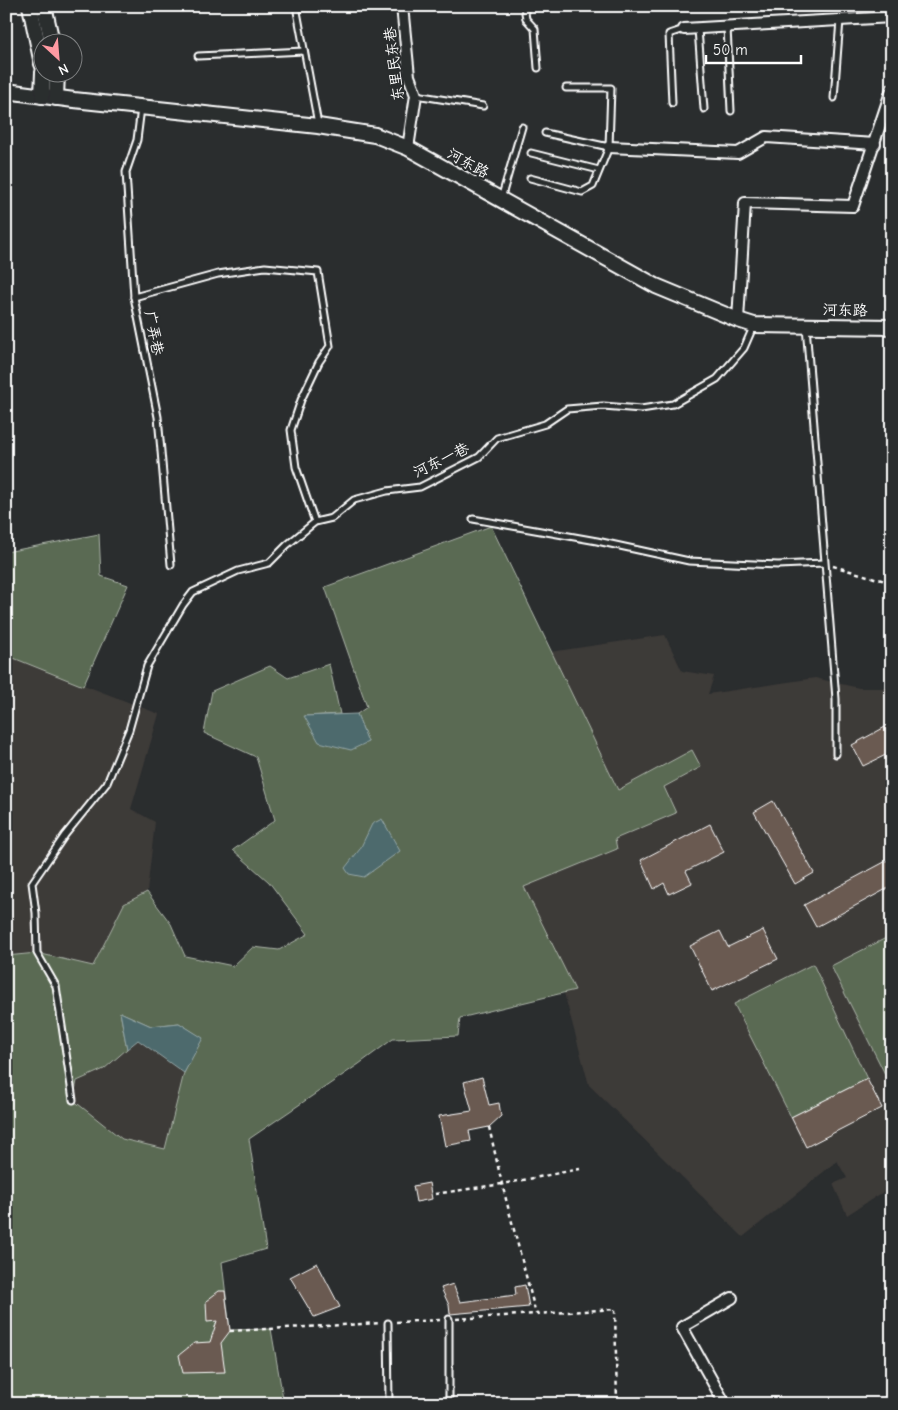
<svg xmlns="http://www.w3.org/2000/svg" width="898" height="1410" font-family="'Comic Neue','LXGW WenKai TC',sans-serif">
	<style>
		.built { fill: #3d3a38 }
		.green { fill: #5a6a53; stroke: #acb4a9; fill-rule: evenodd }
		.water { fill: #4d6b6d; stroke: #94a6a7 }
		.building { fill: #6a5a51; stroke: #fff }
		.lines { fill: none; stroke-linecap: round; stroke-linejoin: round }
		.service-casing { stroke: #fff; stroke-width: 9 }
		.minor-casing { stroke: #fff; stroke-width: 14 }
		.secondary-casing { stroke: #fff; stroke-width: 18 }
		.path { stroke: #fff; stroke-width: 2.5; stroke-dasharray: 4 4; stroke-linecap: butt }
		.service { stroke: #2a2d2e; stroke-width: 5 }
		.minor { stroke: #2a2d2e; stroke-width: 10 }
		.secondary { stroke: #2a2d2e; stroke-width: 14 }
		.labels { text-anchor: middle; stroke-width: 4.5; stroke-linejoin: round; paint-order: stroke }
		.street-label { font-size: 15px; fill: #fff; stroke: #2a2d2e }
	</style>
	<rect width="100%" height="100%" fill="#2a2d2e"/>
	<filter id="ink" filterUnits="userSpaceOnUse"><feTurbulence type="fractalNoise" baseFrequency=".02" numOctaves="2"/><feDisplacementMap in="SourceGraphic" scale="10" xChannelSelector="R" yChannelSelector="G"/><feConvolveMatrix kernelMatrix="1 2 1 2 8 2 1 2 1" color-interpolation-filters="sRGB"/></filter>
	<g filter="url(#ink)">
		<g class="built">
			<polygon points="325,587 550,652 665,635 682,671 714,676 708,694 815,678 859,688 892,688 892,1194 888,1189 847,1215 833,1184 847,1178 837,1161 743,1237 589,1085 564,993 575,990 414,856 357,714 367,707"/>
			<polygon points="6,655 159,714 131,809 155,822 147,892 124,904 93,966 37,953 6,956"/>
			<polygon points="138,1039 184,1073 165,1149 122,1139 73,1100 77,1081 104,1069"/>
		</g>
		<g class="green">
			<path d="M491,526l127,264 74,-40 9,17 -37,20 12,26 -61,26 2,10 -93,38 51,103 -115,28 -2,18 -65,3 -34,25 -110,75 17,110 -44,13 8,68 41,-1 13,75h-278v-448l31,-3 56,13 31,-62 23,-12 24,32 14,32 48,10 20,-19 26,3 29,-16 -39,-52 -36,-32 42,-30 -19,-63 -52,-24 8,-42 58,-25 18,12 41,-14 11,50 -35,2 63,26 -11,-28 10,-7 -42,-120zM120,1012l31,14 28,-3 23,15 -18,35 -19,76 -43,-10 -49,-39 4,-19 27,-12 23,-20z"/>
			<polygon points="99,534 101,576 128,585 83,686 6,655 6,552"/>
			<polygon points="892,935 892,1088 831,966"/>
			<polygon points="813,964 867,1079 791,1117 734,1004"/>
		</g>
		<g class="water">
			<polygon points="357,714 368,742 351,750 319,742 304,716"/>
			<polygon points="382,819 400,851 364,877 349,874 345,868 360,849 372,824"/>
			<polygon points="120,1012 151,1026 179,1023 203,1038 184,1073 138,1040 127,1049"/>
		</g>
		<g class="building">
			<polygon points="887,726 892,736 892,752 863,766 852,745"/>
			<polygon points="773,801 814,873 795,884 754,812"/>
			<polygon points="710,824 724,852 686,871 692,883 669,894 664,883 654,889 641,860"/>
			<polygon points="892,858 892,886 816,927 804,905"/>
			<polygon points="763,930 778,959 712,991 690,946 720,931 728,947"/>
			<polygon points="482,1077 489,1105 499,1103 501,1116 489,1127 469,1131 471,1141 445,1146 439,1116 472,1111 464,1082"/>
			<polygon points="867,1079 882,1108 806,1147 791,1117"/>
			<polygon points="429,1183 432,1199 416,1202 413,1186"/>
			<polygon points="317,1263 340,1307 314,1317 290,1277"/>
			<polygon points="453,1284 460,1302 516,1295 515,1287 525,1285 529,1307 450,1314 449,1305 441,1288"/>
			<polygon points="219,1291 225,1291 230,1331 221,1343 225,1372 183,1373 179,1355 194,1343 210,1342 217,1321 207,1322 206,1301"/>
		</g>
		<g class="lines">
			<g class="service-casing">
				<g id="service">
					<polyline points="296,6 318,124"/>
					<polyline points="524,6 526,19 535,29 538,68"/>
					<polyline points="727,27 731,111"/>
					<polyline points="698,29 704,109"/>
					<polyline points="198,56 304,51"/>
					<polyline points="416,95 483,106"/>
					<polyline points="834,98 840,20"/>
					<polyline points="672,103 669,34 684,29"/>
					<polyline points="141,108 137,140 126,172 134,297 158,417 171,565"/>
					<polyline points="545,133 609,147"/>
					<polyline points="531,153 599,170"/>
					<polyline points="530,178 582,192 593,186 609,147 611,88 566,88"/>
					<polyline points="501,199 522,127"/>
					<polyline points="134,297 218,274 265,267 318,272 330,346 319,362 301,400 291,430 296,467 315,522"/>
					<polyline points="806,326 836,699 836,754"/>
					<polyline points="473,519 597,541 689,561 778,565 824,563"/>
					<polyline points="73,1100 56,986 37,953 36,913 32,883 65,835 107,783 129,730 147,666 183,605 193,592 238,571 269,563 287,545 315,522 332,518 354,500 387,491 420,487 479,457 497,438 545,424 567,409 603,406 641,409 673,404 717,379 744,348 754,325"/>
					<polyline points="388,1323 389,1404"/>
					<polyline points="449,1404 449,1319"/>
				</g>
			</g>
			<g class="minor-casing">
				<g id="minor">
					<polyline points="402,6 409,76 416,95 408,148"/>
					<polyline points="684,29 892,17"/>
					<polyline points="609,147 738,153 766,137 875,144"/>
					<polyline points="738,320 745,203 853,206 892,89"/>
					<polyline points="725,1404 682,1327 732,1298"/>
				</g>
			</g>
			<g class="secondary-casing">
				<g id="secondary">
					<polyline points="30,6 42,64"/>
					<polyline points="44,6 52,42"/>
					<polyline points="6,91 74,100 318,126 375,135 408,148 656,286 738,320 754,325 892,327"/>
					<polyline points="42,96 43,72"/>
					<polyline points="56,98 57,72"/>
				</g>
			</g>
			<g class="path">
				<polyline points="833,566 892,583"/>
				<polyline points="489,1127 502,1184 536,1314"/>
				<polyline points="435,1194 502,1184 580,1169"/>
				<polyline points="456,1319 615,1309 617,1404"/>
				<polyline points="396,1322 441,1320"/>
				<polyline points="230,1331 381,1323"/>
			</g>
			<use href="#service" class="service"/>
			<use href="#minor" class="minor"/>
			<use href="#secondary" class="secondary"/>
		</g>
	</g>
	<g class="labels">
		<g class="street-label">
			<text transform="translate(394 64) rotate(-97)" y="5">东里民东巷</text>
			<text transform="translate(468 163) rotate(29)" y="5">河东路</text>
			<text transform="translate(845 310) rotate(1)" y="5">河东路</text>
			<text transform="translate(154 333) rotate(79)" y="5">广弄巷</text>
			<text transform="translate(441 460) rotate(-26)" y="5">河东一巷</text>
		</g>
	</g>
	<rect width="898" height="1410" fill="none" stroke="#2a2d2e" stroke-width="25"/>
	<rect x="12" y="12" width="873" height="1385" fill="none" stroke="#fff" stroke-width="2" filter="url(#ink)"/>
	<g transform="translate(58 58) rotate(154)"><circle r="24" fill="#2a2d2e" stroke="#7f8182"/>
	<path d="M0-4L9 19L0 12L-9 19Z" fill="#ff9aa2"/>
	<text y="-8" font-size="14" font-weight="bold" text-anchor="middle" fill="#ffffff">N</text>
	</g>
	<path d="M706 55v8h95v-8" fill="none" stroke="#ffffff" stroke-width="2.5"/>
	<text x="713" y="55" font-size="15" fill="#ffffff" stroke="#2a2d2e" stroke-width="4" paint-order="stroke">50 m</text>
</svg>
